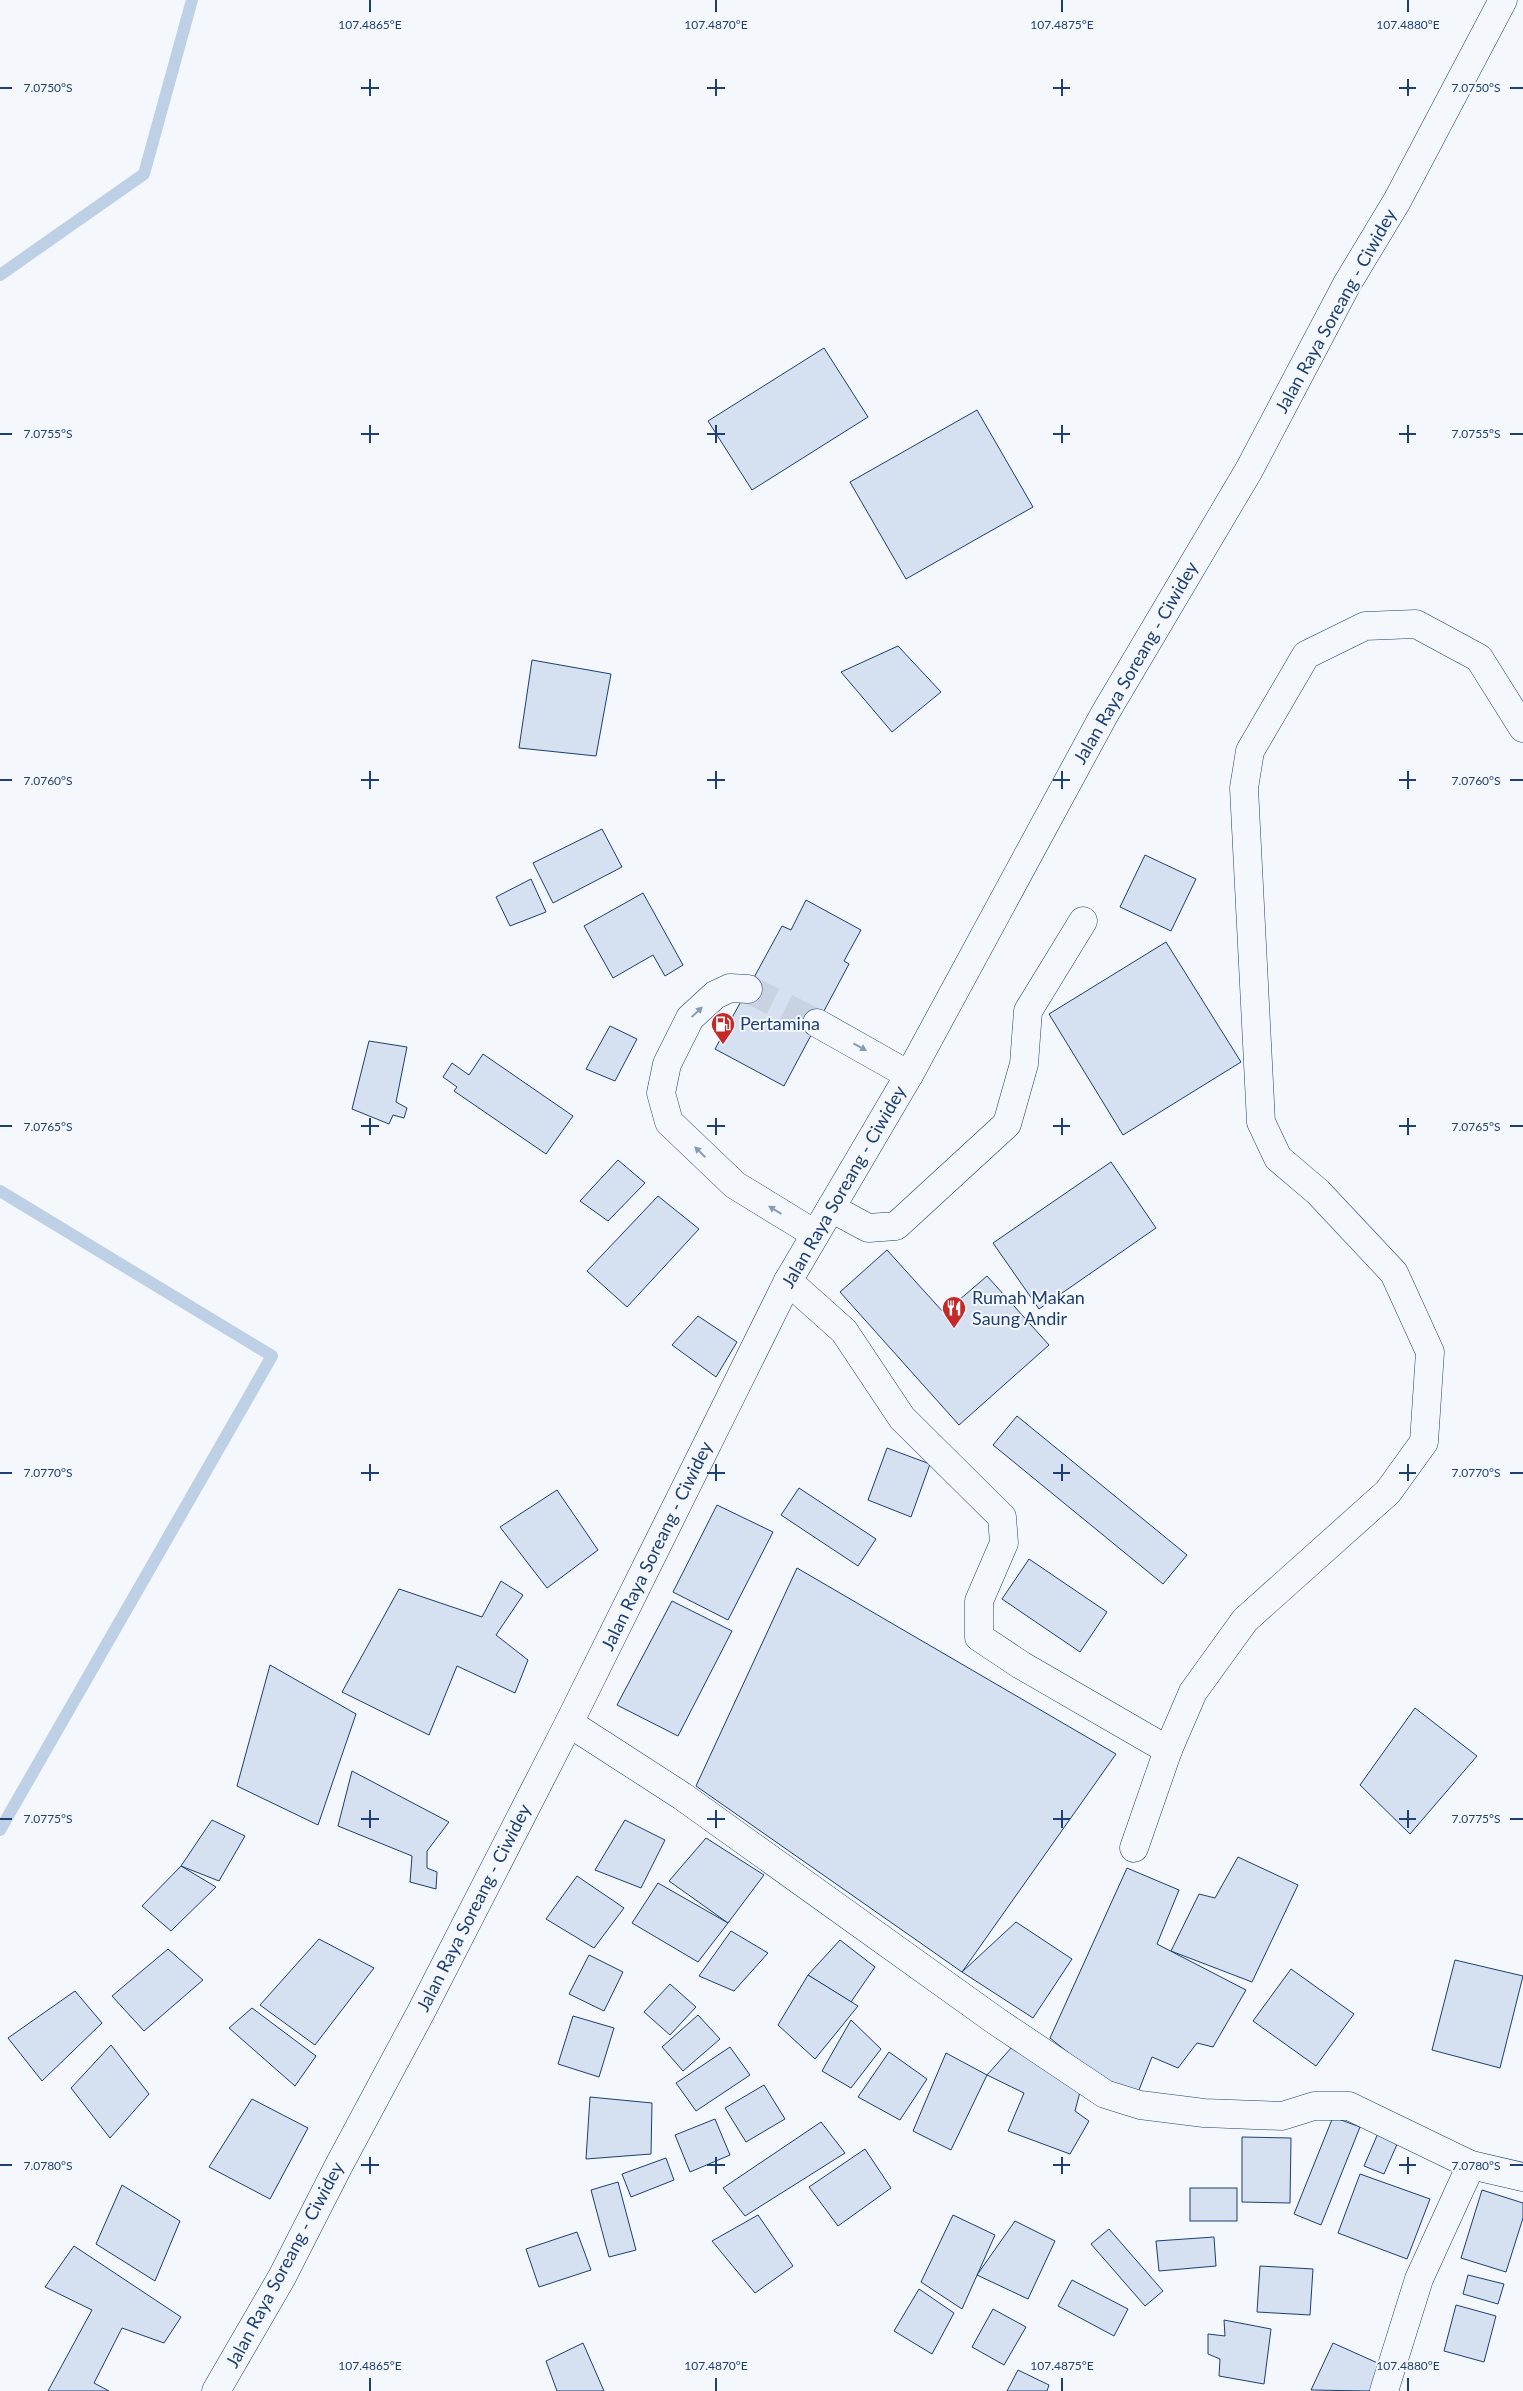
<svg xmlns="http://www.w3.org/2000/svg" width="1523" height="2391" font-family="Lato,sans-serif">
	<style>
		.lines { fill: none; stroke-linecap: round; stroke-linejoin: round }
		.stream { stroke: #bed0e5; stroke-width: 12 }
		.building { fill: #d5e0f0; stroke: #1d3f73 }
		.minor-tunnel { stroke: #c9d2e0; stroke-width: 28; stroke-dasharray: 28 14; stroke-linecap: butt }
		.minor-casing { stroke: #1d3f73; stroke-width: 29 }
		.highway-casing { stroke: #1d3f73; stroke-width: 29 }
		.minor { stroke: #f4f7fb; stroke-width: 28 }
		.highway { stroke: #f4f7fb; stroke-width: 28 }
		.oneway { fill: #889bb7 }
		.ticks { fill: none; stroke: #1d3f73; stroke-width: 2 }
		.labels { text-anchor: middle; stroke-width: 4; stroke-linejoin: round; paint-order: stroke }
		.street-label { font-size: 18px; fill: #1d3f73; stroke: #f4f7fb }
		.poi-label { font-size: 18px; fill: #1d3f73; stroke: #f4f7fb; text-anchor: start }
		.ticks-label { font-size: 12px; text-anchor: middle; fill: #1d3f73; stroke: #f4f7fb; stroke-width: 4; stroke-linejoin: round; paint-order: stroke }
	</style>
	<rect width="100%" height="100%" fill="#f4f7fb"/>
	<g class="lines">
		<g class="stream">
			<polyline points="0,275 144,174 192,0"/>
			<polyline points="0,1191 272,1356 0,1830"/>
		</g>
	</g>
	<g class="building">
		<polygon points="824,348 868,417 752,490 708,421"/>
		<polygon points="977,410 1033,507 906,579 850,482"/>
		<polygon points="898,646 941,692 892,732 841,672"/>
		<polygon points="532,660 611,674 596,756 519,748"/>
		<polygon points="602,829 622,867 553,903 533,863"/>
		<polygon points="1145,855 1196,879 1171,931 1120,907"/>
		<polygon points="531,879 546,912 510,926 496,897"/>
		<polygon points="643,893 683,965 665,976 653,955 613,978 584,926"/>
		<polygon points="806,900 861,930 844,961 849,964 784,1086 715,1049 782,926 791,930"/>
		<polygon points="1166,942 1241,1062 1123,1135 1049,1014"/>
		<polygon points="610,1026 637,1039 615,1081 586,1069"/>
		<polygon points="369,1041 407,1047 396,1102 407,1108 404,1118 393,1115 389,1124 352,1109"/>
		<polygon points="483,1054 573,1116 546,1154 454,1091 457,1087 443,1077 452,1063 469,1075"/>
		<polygon points="618,1160 645,1183 608,1221 580,1201"/>
		<polygon points="1111,1162 1156,1228 1039,1309 993,1243"/>
		<polygon points="658,1196 699,1229 627,1307 587,1271"/>
		<polygon points="887,1250 944,1313 987,1276 1049,1345 959,1425 840,1292"/>
		<polygon points="698,1316 737,1342 716,1377 672,1345"/>
		<polygon points="1017,1416 1187,1555 1163,1584 993,1445"/>
		<polygon points="887,1448 930,1464 911,1517 868,1500"/>
		<polygon points="799,1488 876,1539 858,1566 781,1515"/>
		<polygon points="557,1490 598,1550 547,1588 500,1527"/>
		<polygon points="717,1505 773,1532 728,1620 673,1592"/>
		<polygon points="1029,1559 1107,1612 1080,1652 1002,1599"/>
		<polygon points="797,1568 1116,1754 962,1972 696,1786"/>
		<polygon points="501,1581 523,1595 496,1635 528,1660 515,1693 457,1666 429,1735 342,1692 399,1589 482,1617"/>
		<polygon points="672,1601 732,1631 678,1736 617,1705"/>
		<polygon points="270,1665 356,1714 318,1825 237,1786"/>
		<polygon points="1415,1708 1477,1756 1410,1834 1360,1785"/>
		<polygon points="352,1771 449,1822 427,1851 427,1868 437,1872 436,1889 410,1882 412,1856 338,1826"/>
		<polygon points="212,1820 245,1836 219,1881 181,1866"/>
		<polygon points="625,1820 665,1840 641,1888 595,1870"/>
		<polygon points="706,1838 764,1875 728,1923 669,1881"/>
		<polygon points="1238,1857 1298,1885 1252,1982 1171,1951 1199,1894 1215,1898"/>
		<polygon points="181,1866 216,1887 171,1931 142,1906"/>
		<polygon points="1127,1868 1179,1890 1157,1944 1246,1990 1213,2047 1197,2043 1178,2068 1152,2057 1137,2095 1107,2084 1050,2038"/>
		<polygon points="577,1876 624,1908 594,1948 546,1919"/>
		<polygon points="658,1883 728,1923 698,1962 632,1923"/>
		<polygon points="1016,1922 1072,1959 1033,2018 962,1972"/>
		<polygon points="731,1931 768,1953 734,1991 699,1976"/>
		<polygon points="319,1939 374,1968 315,2045 260,2005"/>
		<polygon points="840,1940 875,1967 851,2002 808,1975"/>
		<polygon points="168,1949 203,1980 144,2031 112,1996"/>
		<polygon points="589,1955 623,1972 604,2011 569,1994"/>
		<polygon points="1455,1960 1523,1976 1500,2068 1432,2050"/>
		<polygon points="1291,1969 1354,2014 1316,2066 1253,2021"/>
		<polygon points="808,1975 858,2006 815,2059 778,2025"/>
		<polygon points="670,1984 696,2007 670,2035 644,2012"/>
		<polygon points="75,1991 102,2023 42,2081 8,2038"/>
		<polygon points="252,2008 316,2056 295,2086 229,2028"/>
		<polygon points="698,2015 720,2039 683,2071 662,2047"/>
		<polygon points="573,2016 614,2028 599,2077 558,2064"/>
		<polygon points="851,2020 881,2049 851,2088 822,2071"/>
		<polygon points="111,2045 149,2094 110,2138 71,2088"/>
		<polygon points="730,2047 750,2075 696,2111 676,2083"/>
		<polygon points="1012,2047 1081,2088 1075,2111 1089,2121 1070,2154 1008,2131 1024,2093 987,2075"/>
		<polygon points="889,2052 927,2079 900,2120 858,2097"/>
		<polygon points="946,2053 987,2075 951,2150 913,2131"/>
		<polygon points="764,2085 785,2119 746,2142 725,2108"/>
		<polygon points="590,2097 652,2103 651,2154 586,2159"/>
		<polygon points="252,2099 308,2128 270,2199 209,2167"/>
		<polygon points="1333,2117 1360,2127 1321,2225 1294,2214"/>
		<polygon points="715,2119 730,2155 690,2172 675,2135"/>
		<polygon points="821,2122 845,2153 745,2216 723,2188"/>
		<polygon points="1382,2124 1402,2133 1384,2174 1364,2166"/>
		<polygon points="1242,2137 1291,2138 1290,2203 1242,2202"/>
		<polygon points="865,2149 891,2188 838,2226 809,2187"/>
		<polygon points="666,2158 674,2180 631,2197 622,2174"/>
		<polygon points="1360,2174 1430,2199 1407,2259 1338,2233"/>
		<polygon points="618,2182 636,2250 609,2257 591,2190"/>
		<polygon points="122,2185 180,2221 155,2281 96,2244"/>
		<rect x="1190" y="2188" width="47" height="33"/>
		<polygon points="1482,2190 1523,2203 1523,2218 1506,2272 1461,2258"/>
		<polygon points="758,2215 793,2266 755,2293 712,2241"/>
		<polygon points="953,2215 995,2235 962,2309 921,2282"/>
		<polygon points="1015,2221 1055,2241 1028,2299 977,2275"/>
		<polygon points="1109,2229 1163,2291 1145,2306 1091,2244"/>
		<polygon points="577,2232 591,2270 539,2287 526,2249"/>
		<polygon points="1214,2237 1216,2266 1159,2271 1156,2241"/>
		<polygon points="74,2246 181,2317 164,2343 122,2328 94,2383 109,2391 48,2391 92,2310 45,2287"/>
		<polygon points="1260,2266 1313,2269 1310,2315 1257,2312"/>
		<polygon points="1468,2275 1504,2284 1498,2304 1463,2294"/>
		<polygon points="1072,2280 1128,2309 1114,2336 1058,2306"/>
		<polygon points="919,2289 954,2313 932,2354 894,2331"/>
		<polygon points="1456,2305 1496,2316 1484,2362 1444,2351"/>
		<polygon points="993,2309 1026,2327 1004,2365 972,2347"/>
		<polygon points="1224,2320 1271,2329 1264,2384 1219,2376 1220,2359 1208,2354 1208,2334 1225,2336"/>
		<polygon points="583,2343 604,2391 557,2391 546,2361"/>
		<polygon points="1333,2343 1382,2365 1370,2391 1311,2390"/>
		<polygon points="1018,2370 1049,2385 1047,2391 1007,2391"/>
	</g>
	<g class="lines">
		<polyline class="minor-tunnel" points="748,989 817,1023"/>
		<g class="minor-casing">
			<g id="minor">
				<polyline points="748,989 730,988 715,995 690,1018 667,1064 661,1093 669,1122 735,1185 815,1234"/>
				<polyline points="817,1023 909,1075"/>
				<polyline points="831,1208 868,1228 896,1226 1007,1124 1024,1064 1028,1011 1083,921"/>
				<polyline points="788,1281 844,1331 902,1418 1002,1517 1004,1543 979,1601 979,1637 1021,1665 1168,1750"/>
				<polyline points="569,1723 682,1796 996,2021 1105,2094 1140,2105 1204,2113 1282,2116 1314,2106 1349,2106 1471,2165 1523,2177"/>
				<polyline points="1134,1848 1168,1750 1193,1692 1245,1620 1388,1492 1424,1442 1430,1352 1394,1273 1318,1192 1278,1158 1261,1122 1244,788 1250,751 1306,655 1365,626 1416,624 1479,658 1523,728"/>
				<polyline points="1384,2391 1419,2279 1471,2165"/>
			</g>
		</g>
		<g class="highway-casing">
			<polyline id="highway" points="216,2391 282,2277 338,2167 421,2012 569,1723 788,1281 909,1075 1104,715 1249,470 1347,284 1397,201 1503,0"/>
		</g>
		<use href="#minor" class="minor"/>
		<use href="#highway" class="highway"/>
	</g>
	<defs><path id="oneway-solid" d="M-6-.8H1V-3.2L6.5 0L1 3.2V.8H-6Z" transform="scale(1.25)"/></defs>
	<g class="oneway">
		<use href="#oneway-solid" transform="translate(697 1012) rotate(-43)"/>
		<use href="#oneway-solid" transform="translate(860 1047) rotate(29)"/>
		<use href="#oneway-solid" transform="translate(700 1152) rotate(-136)"/>
		<use href="#oneway-solid" transform="translate(775 1210) rotate(-149)"/>
	</g>
	<path class="ticks" d="M370,0v12M716,0v12M1062,0v12M1408,0v12M370,79v17M716,79v17M1062,79v17M1408,79v17M0,88h12M361,88h18M707,88h18M1053,88h17M1399,88h17M1510,88h13M370,425v18M716,425v18M1062,425v18M1408,425v18M0,434h12M361,434h18M707,434h18M1053,434h17M1399,434h17M1510,434h13M370,771v18M716,771v18M1062,771v18M1408,771v18M0,780h12M361,780h18M707,780h18M1053,780h17M1399,780h17M1510,780h13M370,1118v17M716,1118v17M1062,1118v17M1408,1118v17M0,1126h12M361,1126h18M707,1126h18M1053,1126h17M1399,1126h17M1510,1126h13M370,1464v17M716,1464v17M1062,1464v17M1408,1464v17M0,1473h12M361,1473h18M707,1473h18M1053,1473h17M1399,1473h17M1510,1473h13M370,1810v18M716,1810v18M1062,1810v18M1408,1810v18M0,1819h12M361,1819h18M707,1819h18M1053,1819h17M1399,1819h17M1510,1819h13M370,2157v17M716,2157v17M1062,2157v17M1408,2157v17M0,2165h12M361,2165h18M707,2165h18M1053,2165h17M1399,2165h17M1510,2165h13M370,2378v13M716,2378v13M1062,2378v13M1408,2378v13"/>
	<defs>
		<g id="fuel-pin" transform="scale(1.25)"><path d="M0 17L-7.5 6A9.5 9.5 0 1 1 7.5 6Z" fill="#c62828" stroke="#f4f7fb"/><path d="M-5.5-6h7V0h2V4h1.3V-2.5L3-4.5l.8-.8L6-3V5H2.5V1h-1V6h-7ZM-4.2-4.7v3.2H.2V-4.7Z" fill="#fff"/></g>
		<g id="restaurant-pin" transform="scale(1.25)"><path d="M0 17L-7.5 6A9.5 9.5 0 1 1 7.5 6Z" fill="#c62828" stroke="#f4f7fb"/><path d="M-5-6h1v4h1v-4h1v4h1v-4h1v5L-1.5 .5V6h-2V.5L-5-1ZM5-6V6H3V1.5H1.5Q1.5-4 5-6Z" fill="#fff"/></g>
	</defs>
	<g fill-rule="evenodd">
		<use href="#fuel-pin" x="723" y="1024"/>
		<use href="#restaurant-pin" x="954" y="1308"/>
	</g>
	<g class="labels">
		<g class="street-label">
			<text transform="translate(1336 311) rotate(-61)" y="6">Jalan Raya Soreang - Ciwidey</text>
			<text transform="translate(1136 663) rotate(-60)" y="6">Jalan Raya Soreang - Ciwidey</text>
			<text transform="translate(844 1187) rotate(-60)" y="6">Jalan Raya Soreang - Ciwidey</text>
			<text transform="translate(657 1546) rotate(-64)" y="6">Jalan Raya Soreang - Ciwidey</text>
			<text transform="translate(474 1908) rotate(-63)" y="6">Jalan Raya Soreang - Ciwidey</text>
			<text transform="translate(285 2265) rotate(-62)" y="6">Jalan Raya Soreang - Ciwidey</text>
		</g>
		<g class="poi-label">
			<text x="740" y="1030">Pertamina</text>
			<text x="972" y="1304">Rumah Makan<tspan x="972" dy="21">Saung Andir</tspan></text>
		</g>
	</g>
	<g class="ticks-label">
		<text x="370" y="29">107.4865°E</text>
		<text x="716" y="29">107.4870°E</text>
		<text x="1062" y="29">107.4875°E</text>
		<text x="1408" y="29">107.4880°E</text>
		<text x="48" y="92">7.0750°S</text>
		<text x="1476" y="92">7.0750°S</text>
		<text x="48" y="438">7.0755°S</text>
		<text x="1476" y="438">7.0755°S</text>
		<text x="48" y="785">7.0760°S</text>
		<text x="1476" y="785">7.0760°S</text>
		<text x="48" y="1131">7.0765°S</text>
		<text x="1476" y="1131">7.0765°S</text>
		<text x="48" y="1477">7.0770°S</text>
		<text x="1476" y="1477">7.0770°S</text>
		<text x="48" y="1823">7.0775°S</text>
		<text x="1476" y="1823">7.0775°S</text>
		<text x="48" y="2170">7.0780°S</text>
		<text x="1476" y="2170">7.0780°S</text>
		<text x="370" y="2370">107.4865°E</text>
		<text x="716" y="2370">107.4870°E</text>
		<text x="1062" y="2370">107.4875°E</text>
		<text x="1408" y="2370">107.4880°E</text>
	</g>
</svg>
